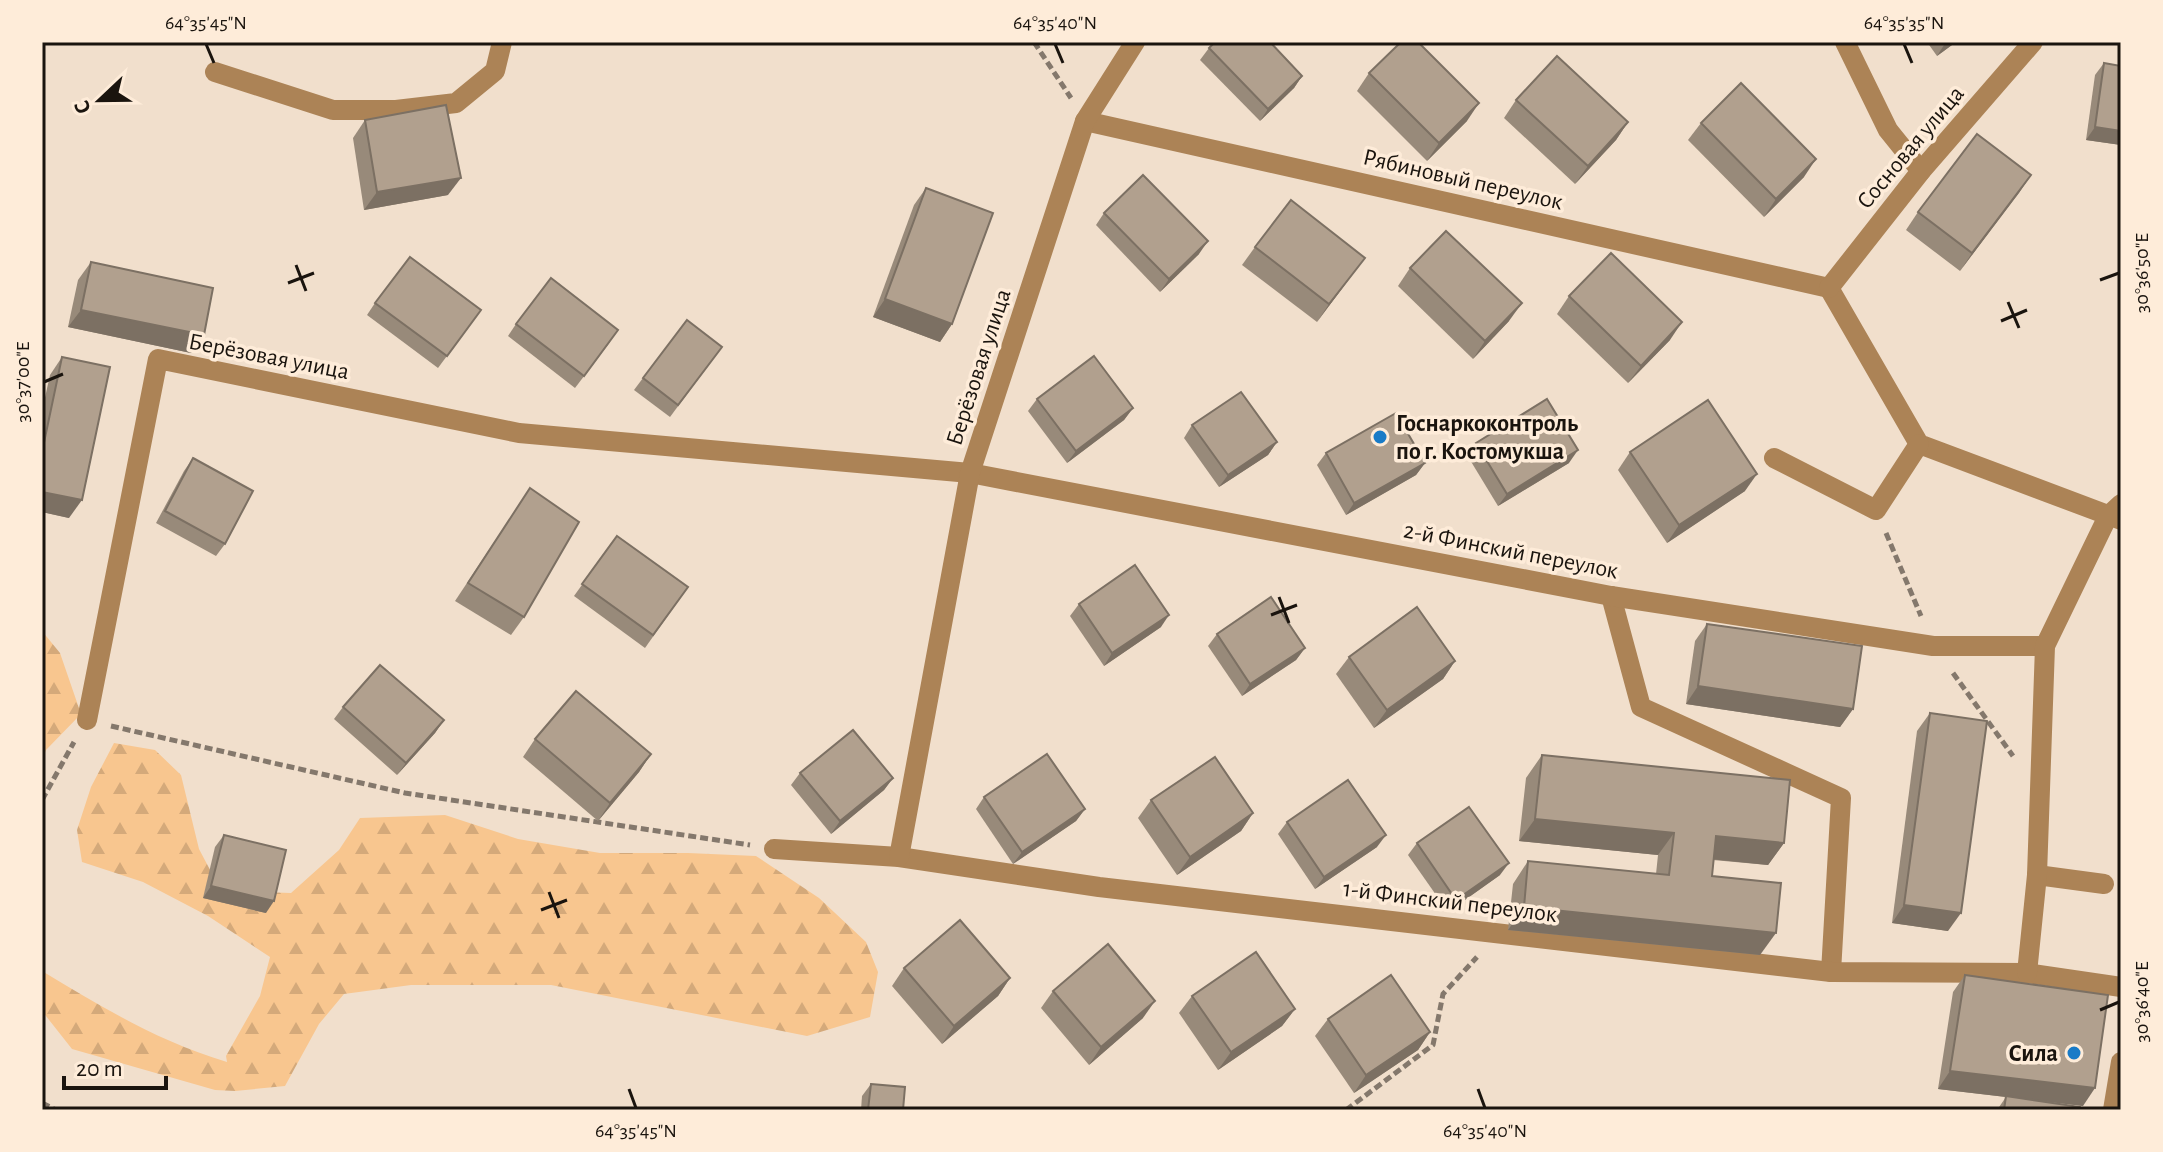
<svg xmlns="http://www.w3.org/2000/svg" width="2163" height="1152" font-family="'Alegreya Sans',sans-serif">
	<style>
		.forest { fill: url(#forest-firs) }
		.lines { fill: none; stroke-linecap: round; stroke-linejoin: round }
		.path { stroke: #84786c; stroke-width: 5; stroke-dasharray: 8 4; stroke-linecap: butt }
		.minor { stroke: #ac8356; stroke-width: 20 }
		.wall { fill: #988a7a }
		.shaded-wall { fill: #7c7063 }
		.building { fill: #b1a08e; stroke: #7c7063; stroke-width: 2 }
		.ticks { fill: none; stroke: #1a140e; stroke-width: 3 }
		.poi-dot { fill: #197bc7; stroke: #feecd9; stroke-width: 3 }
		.labels { text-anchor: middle; stroke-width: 7; stroke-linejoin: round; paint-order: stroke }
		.street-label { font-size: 24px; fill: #1a140e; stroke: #feecd9 }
		.poi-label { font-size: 24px; font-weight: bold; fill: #1a140e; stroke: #feecd9; text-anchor: start }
		.neatline { fill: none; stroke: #1a140e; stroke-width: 3 }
		.ticks-label { font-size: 20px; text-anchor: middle; fill: #1a140e }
	</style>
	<defs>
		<pattern id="forest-firs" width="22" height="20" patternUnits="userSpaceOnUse" patternTransform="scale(2)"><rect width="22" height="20" fill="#f8c68f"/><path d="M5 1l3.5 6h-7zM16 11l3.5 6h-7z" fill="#d4a97a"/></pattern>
	</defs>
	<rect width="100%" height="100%" fill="#f1dfcc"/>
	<g class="forest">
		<polygon points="42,631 60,653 81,714 46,750 42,760"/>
		<path d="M114,743l41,7 26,25 18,74 18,34 45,9 29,1 48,-43 21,-32 85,-3 73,24 82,14h88l68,3 63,42 47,44 12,30 -8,45 -63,19 -256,-51h-140l-67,9 -25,30 -34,62 -50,5 -20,-1 -143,-41 -30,-38v-40c62,37 115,70 185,91l-1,-6 34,-60 10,-39 -62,-41 -65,-34 -61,-20 -5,-32 14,-43z"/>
	</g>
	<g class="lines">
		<g class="path">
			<polyline points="1034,42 1071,98"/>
			<polyline points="1886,533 1921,616"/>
			<polyline points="1953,673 2013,756"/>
			<polyline points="111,726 405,793 750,845"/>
			<polyline points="42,800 74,742"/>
			<polyline points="42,1103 56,1110"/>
			<polyline points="1346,1110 1433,1045 1443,994 1477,957"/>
		</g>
		<g class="minor">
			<polyline points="1845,42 1888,130 1921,171"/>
			<polyline points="215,72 333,110 396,110 456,103 495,71 502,42"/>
			<polyline points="1085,121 1829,288"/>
			<polyline points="1829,288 1919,444 2121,520"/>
			<polyline points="1829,288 1921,171 2033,42"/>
			<polyline points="1774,458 1876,510 1919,444"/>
			<polyline points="1611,596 1641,707 1841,798 1831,972"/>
			<polyline points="87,720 158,359 519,433 970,473 1611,596 1933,646 2045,646"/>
			<polyline points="774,849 899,857 1099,887 1831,972 2027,973 2121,987"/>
			<polyline points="899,857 970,473 1085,121 1135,42"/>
			<polyline points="2037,875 2104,884"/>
			<polyline points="2027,973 2037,875 2045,646 2108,516 2121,504"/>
			<polyline points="2113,1110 2121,1062"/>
		</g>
	</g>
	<g class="wall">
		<polygon points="1927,42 1956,42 1937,56"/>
		<polygon points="1209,48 1302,76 1294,88 1260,121 1200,60"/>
		<polygon points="2104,63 2121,145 2086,140 2095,75"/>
		<polygon points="1369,73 1467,121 1427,161 1357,91"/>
		<polygon points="1516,100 1628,122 1616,140 1575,184 1504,118"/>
		<polygon points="365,120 448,195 364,210 353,138"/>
		<polygon points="1701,123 1804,177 1764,217 1688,140"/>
		<polygon points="2031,175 1960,271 1906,230 1918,212"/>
		<polygon points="926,188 952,324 940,342 873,317 914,205"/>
		<polygon points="1104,213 1199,254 1160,292 1096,225"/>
		<polygon points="1255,247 1352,275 1317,322 1242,265"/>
		<polygon points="91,262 204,335 191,353 68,327 78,280"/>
		<polygon points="1410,268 1509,321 1473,359 1398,286"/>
		<polygon points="1569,296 1670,340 1628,383 1557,314"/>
		<polygon points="375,303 481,310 438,368 367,315"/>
		<polygon points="516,324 610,342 575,388 508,336"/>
		<polygon points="722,347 670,417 634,390 643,378"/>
		<polygon points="62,357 69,518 42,512 42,411 50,375"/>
		<polygon points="1037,399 1133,408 1124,420 1067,463 1028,411"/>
		<polygon points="1192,425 1277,442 1268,455 1219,487 1184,438"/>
		<polygon points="1476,443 1569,463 1498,506 1467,455"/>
		<polygon points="1630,452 1745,491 1667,543 1618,470"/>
		<polygon points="1326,453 1425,463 1416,475 1346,515 1317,465"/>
		<polygon points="193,458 225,544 216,556 156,523 184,471"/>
		<polygon points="530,488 524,617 511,635 455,601"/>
		<polygon points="617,536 688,587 645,648 574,596"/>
		<polygon points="1079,604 1161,627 1104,666 1070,616"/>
		<polygon points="1707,624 1853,709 1840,727 1686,704 1695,641"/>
		<polygon points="1217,634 1305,648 1296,660 1242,696 1208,646"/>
		<polygon points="1349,657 1455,661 1443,679 1374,728 1336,674"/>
		<polygon points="343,707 444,720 435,733 397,775 334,719"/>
		<polygon points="1930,713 1948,931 1892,923 1917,731"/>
		<polygon points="535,739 651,754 639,772 598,821 523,757"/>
		<polygon points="1542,755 1784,843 1768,865 1713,860 1712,876 1760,955 1508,930 1513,884 1528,861 1656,874 1658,855 1519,841 1526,778"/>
		<polygon points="800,773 893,778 884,790 831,834 791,785"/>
		<polygon points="984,797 1085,809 1076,821 1013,864 976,809"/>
		<polygon points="1151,800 1253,813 1241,831 1177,875 1138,818"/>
		<polygon points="1287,822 1377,847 1315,889 1278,834"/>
		<polygon points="224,835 266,913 203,898 215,847"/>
		<polygon points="1417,843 1500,875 1448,912 1408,855"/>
		<polygon points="904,968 1010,978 998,996 942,1044 892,986"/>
		<polygon points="1965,975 2083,1106 2036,1100 2080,1110 1997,1110 2006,1097 1938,1089 1953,992"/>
		<polygon points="1053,991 1143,1018 1089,1065 1041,1008"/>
		<polygon points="1192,996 1295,1009 1282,1026 1218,1070 1179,1013"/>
		<polygon points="1328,1019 1430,1032 1418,1050 1354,1093 1315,1036"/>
		<polygon points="871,1084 903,1110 861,1110 862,1096"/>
	</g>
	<g class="shaded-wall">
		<polygon points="1946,42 1956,42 1937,56"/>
		<polygon points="1302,76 1294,88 1260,121 1268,109"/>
		<polygon points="1479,103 1467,121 1427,161 1439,143"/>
		<polygon points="1628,122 1616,140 1575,184 1588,166"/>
		<polygon points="2095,127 2121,131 2121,145 2086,140"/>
		<polygon points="1816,159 1804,177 1764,217 1776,199"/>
		<polygon points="2031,175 2019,193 1960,271 1972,253"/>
		<polygon points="461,178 448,195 364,210 377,192"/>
		<polygon points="1208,241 1199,254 1160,292 1169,279"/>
		<polygon points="1365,258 1352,275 1317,322 1329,304"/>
		<polygon points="885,299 952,324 940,342 873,317"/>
		<polygon points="1522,303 1509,321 1473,359 1485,341"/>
		<polygon points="81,310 204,335 191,353 68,327"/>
		<polygon points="1682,322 1670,340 1628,383 1641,366"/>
		<polygon points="1133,408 1124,420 1067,463 1076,451"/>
		<polygon points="1277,442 1268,455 1219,487 1228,475"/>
		<polygon points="1578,450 1569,463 1498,506 1507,494"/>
		<polygon points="1425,463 1416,475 1346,515 1354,503"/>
		<polygon points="1757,474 1745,491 1667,543 1679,525"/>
		<polygon points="42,492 82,500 69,518 42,512"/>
		<polygon points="1169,615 1161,627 1104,666 1112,653"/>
		<polygon points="1305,648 1296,660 1242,696 1250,684"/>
		<polygon points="1455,661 1443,679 1374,728 1387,710"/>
		<polygon points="1698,686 1853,709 1840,727 1686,704"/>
		<polygon points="444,720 435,733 397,775 406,763"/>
		<polygon points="651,754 639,772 598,821 610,803"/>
		<polygon points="893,778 884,790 831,834 840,821"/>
		<polygon points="1085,809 1076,821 1013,864 1022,852"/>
		<polygon points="1253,813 1241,831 1177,875 1190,857"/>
		<polygon points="1535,819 1674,833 1658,855 1519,841"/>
		<polygon points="1386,835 1377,847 1315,889 1324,877"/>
		<polygon points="1716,836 1784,843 1768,865 1700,858"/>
		<polygon points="1509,863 1500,875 1448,912 1456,900"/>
		<polygon points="211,886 274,901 266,913 203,898"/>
		<polygon points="1904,905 1961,913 1948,931 1892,923"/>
		<polygon points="1524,907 1776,933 1760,955 1508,930"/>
		<polygon points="1010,978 998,996 942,1044 954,1026"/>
		<polygon points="1155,1001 1143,1018 1089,1065 1101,1047"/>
		<polygon points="1295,1009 1282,1026 1218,1070 1231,1052"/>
		<polygon points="1430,1032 1418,1050 1354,1093 1366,1075"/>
		<polygon points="1950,1071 2095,1088 2083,1106 1938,1089"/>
	</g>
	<g class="building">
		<polygon points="1215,42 1270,42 1302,76 1268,109 1209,48"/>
		<polygon points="1401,42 1418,42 1479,103 1439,143 1369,73"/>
		<polygon points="1557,56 1628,122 1588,166 1516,100"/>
		<polygon points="2104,63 2121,66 2121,131 2095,127"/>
		<polygon points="1741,83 1816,159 1776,199 1701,123"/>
		<polygon points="446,105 461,178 377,192 365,120"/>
		<polygon points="1977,134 2031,175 1972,253 1918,212"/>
		<polygon points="1143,175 1208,241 1169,279 1104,213"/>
		<polygon points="926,188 993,213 952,324 885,299"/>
		<polygon points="1291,200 1365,258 1329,304 1255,247"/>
		<polygon points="1446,231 1522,303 1485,341 1410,268"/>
		<polygon points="1611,253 1682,322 1641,366 1569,296"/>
		<polygon points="410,257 481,310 447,356 375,303"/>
		<polygon points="91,262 213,288 204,335 81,310"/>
		<polygon points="551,278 618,330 584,376 516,324"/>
		<polygon points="687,320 722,347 678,405 643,378"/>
		<polygon points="1094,356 1133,408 1076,451 1037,399"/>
		<polygon points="62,357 110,367 82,500 42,492 42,452"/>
		<polygon points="1241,392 1277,442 1228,475 1192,425"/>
		<polygon points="1547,399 1578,450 1507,494 1476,443"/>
		<polygon points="1708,400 1757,474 1679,525 1630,452"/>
		<polygon points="1396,413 1425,463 1354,503 1326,453"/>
		<polygon points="193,458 253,491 225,544 165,511"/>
		<polygon points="530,488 579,522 524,617 468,583"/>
		<polygon points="617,536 688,587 653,635 582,584"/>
		<polygon points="1135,565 1169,615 1112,653 1079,604"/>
		<polygon points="1271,597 1305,648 1250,684 1217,634"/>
		<polygon points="1417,607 1455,661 1387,710 1349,657"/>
		<polygon points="1707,624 1862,646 1853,709 1698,686"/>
		<polygon points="380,665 444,720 406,763 343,707"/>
		<polygon points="576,691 651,754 610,803 535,739"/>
		<polygon points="1930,713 1987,721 1961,913 1904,905"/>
		<polygon points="853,730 893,778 840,821 800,773"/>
		<polygon points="1047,754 1085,809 1022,852 984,797"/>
		<polygon points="1542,755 1790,780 1784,843 1716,836 1712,876 1781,883 1776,933 1524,907 1528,861 1669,875 1674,833 1535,819"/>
		<polygon points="1215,757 1253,813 1190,857 1151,800"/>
		<polygon points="1348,780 1386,835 1324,877 1287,822"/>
		<polygon points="1469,807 1509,863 1456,900 1417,843"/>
		<polygon points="224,835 286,850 274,901 211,886"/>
		<polygon points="960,920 1010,978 954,1026 904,968"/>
		<polygon points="1108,944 1155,1001 1101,1047 1053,991"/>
		<polygon points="1256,952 1295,1009 1231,1052 1192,996"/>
		<polygon points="1391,975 1430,1032 1366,1075 1328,1019"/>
		<polygon points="1965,975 2108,995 2095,1088 1950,1071"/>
		<polygon points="871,1084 905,1087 903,1110 868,1110"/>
		<polygon points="2006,1096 2080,1107 2080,1110 2004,1110"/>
	</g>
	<path class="ticks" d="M206,44l8,19M1055,44l8,19M1904,44l8,19M296,265l10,26M2100,280l19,-7M288,283l26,-10M2008,302l11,26M2001,321l26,-11M44,382l19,-8M1279,597l10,26M1271,615l26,-10M549,892l10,26M541,910l26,-10M2100,1010l19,-8M629,1089l7,19M1478,1089l7,19"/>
	<g class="poi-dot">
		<circle cx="1380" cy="437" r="8"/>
		<circle cx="2074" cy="1053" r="8"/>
	</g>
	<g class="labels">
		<g class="street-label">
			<text transform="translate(1910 147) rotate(-50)" y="8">Сосновая улица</text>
			<text transform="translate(1463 179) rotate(13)" y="8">Рябиновый переулок</text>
			<text transform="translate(269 356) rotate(11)" y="8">Берёзовая улица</text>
			<text transform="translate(978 367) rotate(-72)" y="8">Берёзовая улица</text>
			<text transform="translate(1511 550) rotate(11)" y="8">2-й Финский переулок</text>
			<text transform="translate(1450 901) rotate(7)" y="8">1-й Финский переулок</text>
		</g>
		<g class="poi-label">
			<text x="1396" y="431">Госнаркоконтроль<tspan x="1396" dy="28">по г. Костомукша</tspan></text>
			<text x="2058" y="1061" text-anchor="end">Сила</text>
		</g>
	</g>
	<rect width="2163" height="1152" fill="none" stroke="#feecd9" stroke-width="88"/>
	<g transform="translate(100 100) rotate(248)" stroke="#feecd9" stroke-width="6" paint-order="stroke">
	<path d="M0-6L14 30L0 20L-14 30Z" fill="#1a140e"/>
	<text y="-12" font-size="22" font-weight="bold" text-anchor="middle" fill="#1a140e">С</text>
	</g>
	<path d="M64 1076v12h102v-12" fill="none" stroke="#1a140e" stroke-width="4"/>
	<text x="76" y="1076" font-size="24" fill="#1a140e" stroke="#feecd9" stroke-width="6" paint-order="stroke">20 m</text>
	<rect x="44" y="44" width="2075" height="1064" class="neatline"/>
	<g class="ticks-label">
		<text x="206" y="29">64°35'45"N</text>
		<text x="1055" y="29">64°35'40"N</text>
		<text x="1904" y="29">64°35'35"N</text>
		<text transform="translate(2141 273) rotate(-90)" y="7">30°36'50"E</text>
		<text transform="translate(22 382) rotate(-90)" y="7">30°37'00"E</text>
		<text transform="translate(2141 1002) rotate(-90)" y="7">30°36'40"E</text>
		<text x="636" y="1137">64°35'45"N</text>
		<text x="1485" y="1137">64°35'40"N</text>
	</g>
</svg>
